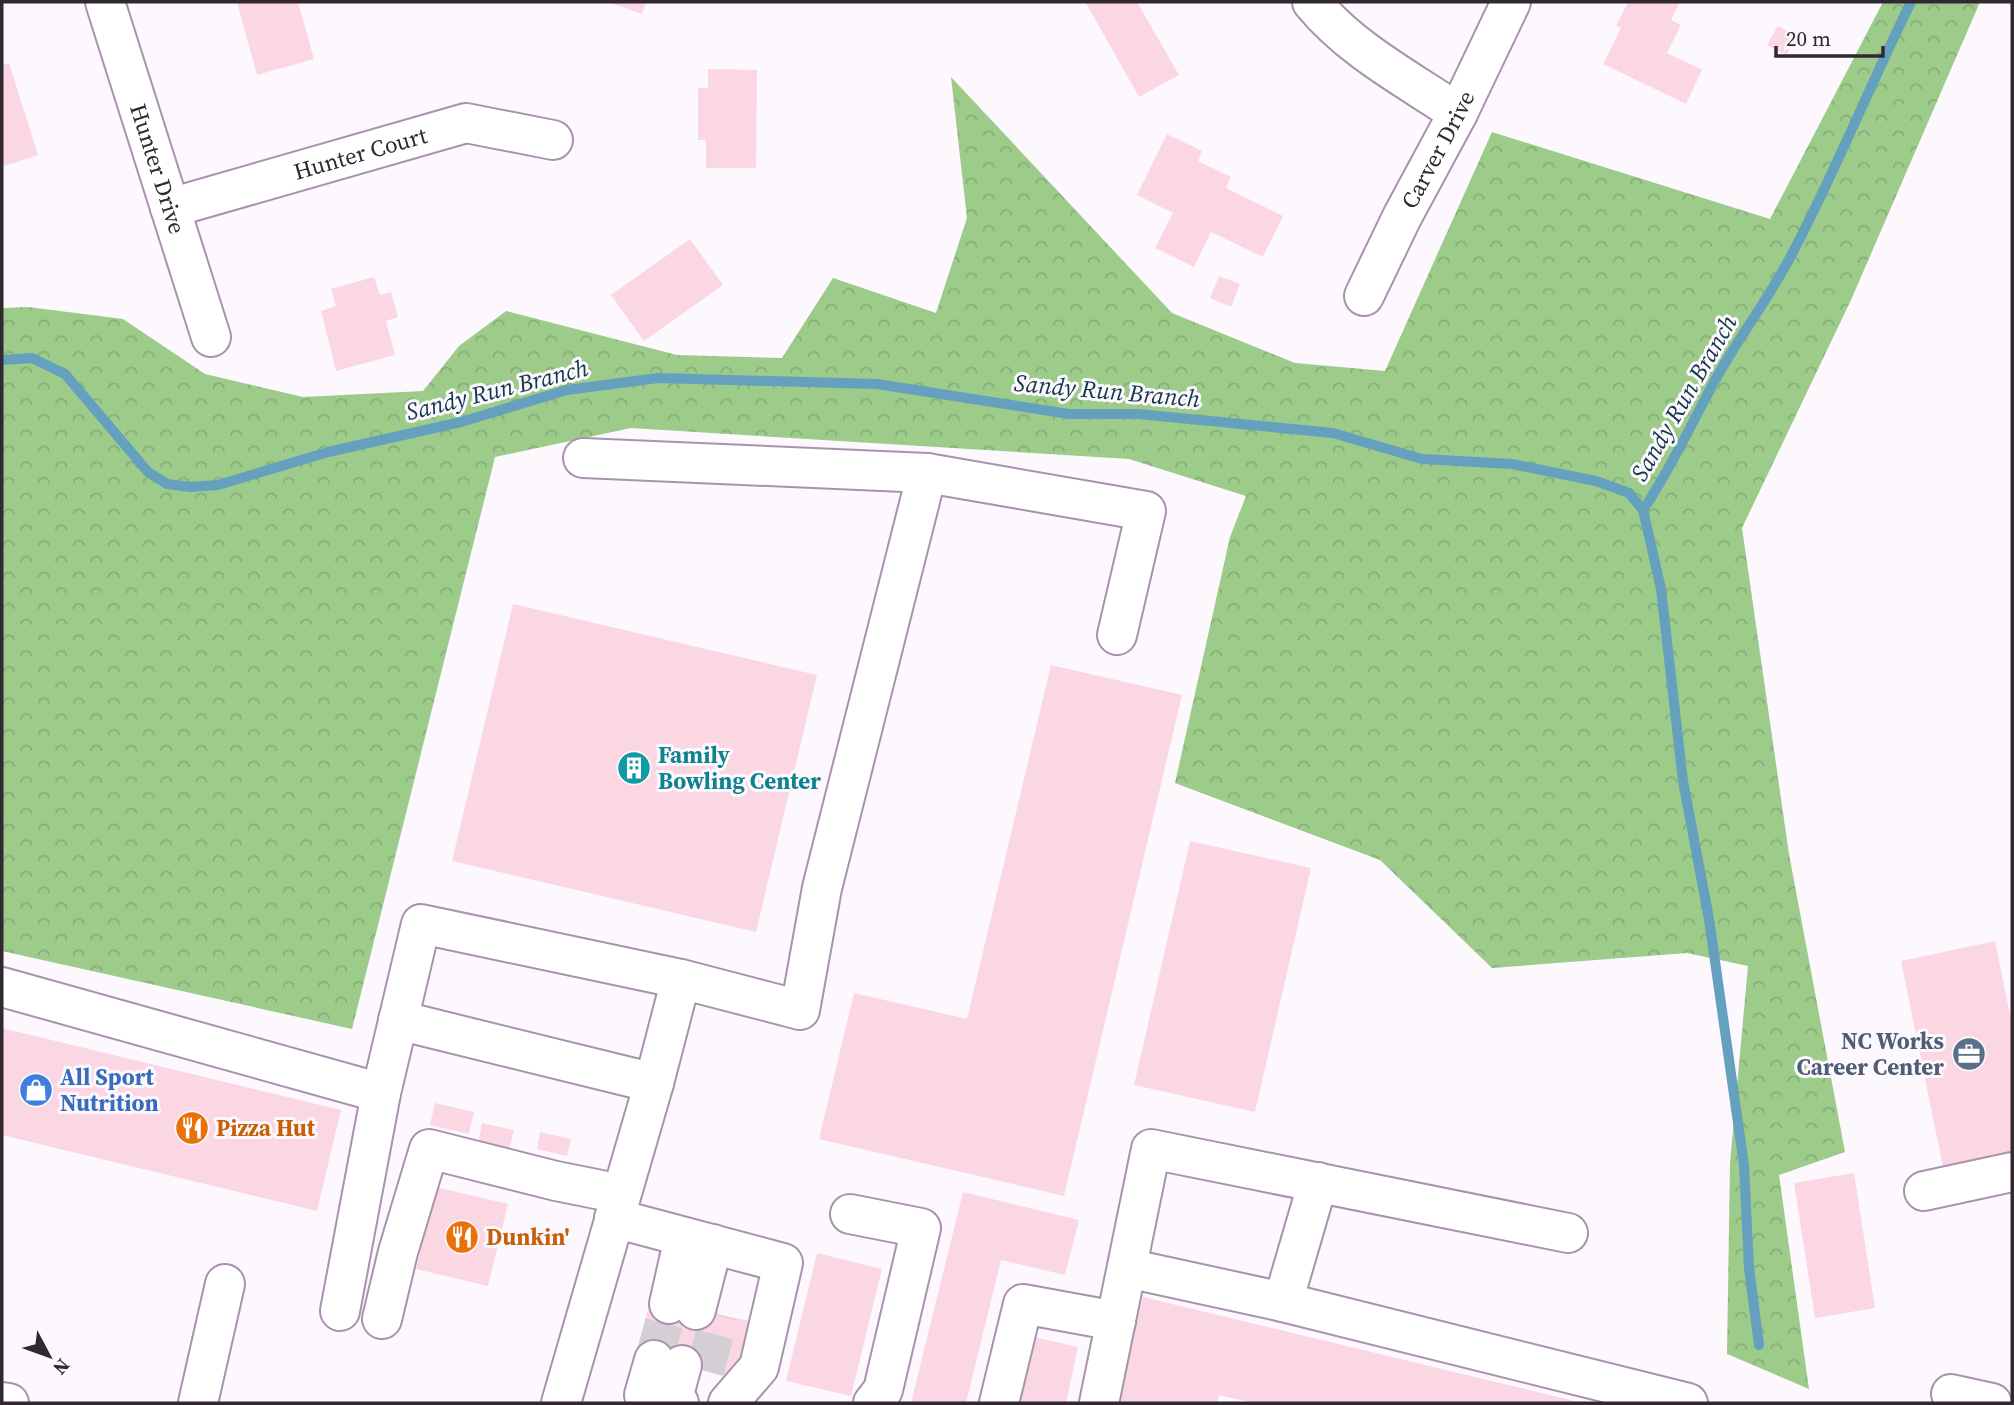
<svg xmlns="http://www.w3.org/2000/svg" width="2014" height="1405" font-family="'Source Serif 4',serif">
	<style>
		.forest { fill: url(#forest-crowns) }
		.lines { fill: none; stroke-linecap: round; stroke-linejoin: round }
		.stream { stroke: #65a0be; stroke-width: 10 }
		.building { fill: #fbd7e4 }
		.minor-tunnel { stroke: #d4ced5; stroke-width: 38; stroke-dasharray: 38 19; stroke-linecap: butt }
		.minor-casing { stroke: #a893ac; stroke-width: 42 }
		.major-casing { stroke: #a893ac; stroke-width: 42 }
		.minor { stroke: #fff; stroke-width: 38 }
		.major { stroke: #fff; stroke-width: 38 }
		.labels { text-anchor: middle; stroke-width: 6; stroke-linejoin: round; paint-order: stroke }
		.street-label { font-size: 23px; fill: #312832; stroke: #fdf8fe }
		.culture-label { font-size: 23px; font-weight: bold; fill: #0d838f; stroke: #fdf8fe; text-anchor: start }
		.service-label { font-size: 23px; font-weight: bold; fill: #4e5e75; stroke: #fdf8fe; text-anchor: end }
		.shop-label { font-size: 23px; font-weight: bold; fill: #366cbe; stroke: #fdf8fe; text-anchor: start }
		.food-label { font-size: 23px; font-weight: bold; fill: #c56008; stroke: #fdf8fe; text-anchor: start }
		.water-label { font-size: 24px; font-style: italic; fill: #103849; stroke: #fdf8fe }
	</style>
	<defs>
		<pattern id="forest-crowns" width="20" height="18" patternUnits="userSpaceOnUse" patternTransform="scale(1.75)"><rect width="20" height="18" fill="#9ccb8a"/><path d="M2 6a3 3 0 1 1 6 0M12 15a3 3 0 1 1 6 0" fill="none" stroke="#87ae78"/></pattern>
	</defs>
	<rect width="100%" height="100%" fill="#fdf8fe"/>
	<polygon class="forest" points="1883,2 1980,2 1851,300 1742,528 1789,854 1845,1152 1779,1175 1809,1389 1727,1354 1730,1163 1748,966 1687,953 1492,968 1380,860 1175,783 1230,537 1246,496 1129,459 631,428 495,457 352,1029 2,951 2,308 28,307 123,319 205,374 303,397 423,391 459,346 506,311 677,355 782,358 833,278 936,313 967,218 951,77 1172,313 1295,363 1385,371 1492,132 1770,219"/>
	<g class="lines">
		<g class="stream">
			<polyline points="2,360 32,358 65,374 148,472 167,484 190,487 218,485 328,452 461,422 567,390 658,378 877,384 1069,414 1138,414 1333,433 1422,459 1512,464 1596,481 1629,493 1643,510 1661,589 1683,781 1709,919 1744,1165 1749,1268 1759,1345"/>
			<path d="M1643,510c29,-43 50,-90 75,-135 24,-42 53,-80 75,-123 43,-82 77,-167 118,-250"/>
		</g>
	</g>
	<g class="building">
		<polygon points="237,2 298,2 314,59 257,75"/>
		<polygon points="608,2 646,2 642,14"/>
		<polygon points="1087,2 1137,2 1179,75 1139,97 1086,3"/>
		<polygon points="1628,2 1680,2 1671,20 1681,25 1667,53 1702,70 1686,104 1603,64 1621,28 1616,26"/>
		<polygon points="1778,26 1797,36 1786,55 1767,45"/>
		<polygon points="9,63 38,155 2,167 2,65"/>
		<polygon points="708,69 757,70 756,168 706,168 706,140 698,140 698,88 708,88"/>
		<polygon points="1167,134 1202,151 1198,161 1231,177 1226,188 1283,216 1263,257 1211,232 1194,267 1155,248 1173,213 1137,195"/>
		<polygon points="690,239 723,285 644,341 611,295"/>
		<polygon points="1219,276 1240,284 1231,307 1210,298"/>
		<polygon points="374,277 380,295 391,292 398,317 386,321 395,355 336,371 321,311 336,306 331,289"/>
		<polygon points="513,604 817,675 756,932 452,861"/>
		<polygon points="1051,665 1182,695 1064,1196 819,1139 854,993 967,1019"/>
		<polygon points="1190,841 1311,868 1255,1112 1134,1085"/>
		<polygon points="1995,941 2010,1015 2012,1014 2012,1152 1943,1167 1901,961"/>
		<polygon points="2,1028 341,1110 317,1211 2,1135"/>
		<polygon points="435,1103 474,1112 469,1134 430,1125"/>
		<polygon points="482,1123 514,1130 509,1150 478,1144"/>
		<polygon points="540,1132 571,1139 567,1156 537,1149"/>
		<polygon points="1854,1173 1875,1308 1815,1318 1794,1183"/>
		<polygon points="436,1187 508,1204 488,1286 416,1269"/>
		<polygon points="963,1192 1079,1220 1065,1275 1001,1260 966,1403 911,1403"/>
		<polygon points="817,1253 882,1269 851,1396 786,1381"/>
		<polygon points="1143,1297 1579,1402 1579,1403 1254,1403 1219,1395 1217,1403 1117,1403"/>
		<polygon points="650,1300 749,1321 737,1377 637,1356"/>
		<polygon points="1026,1335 1078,1347 1066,1403 1011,1403"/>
	</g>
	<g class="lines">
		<g class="minor-tunnel">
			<polyline points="654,1360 669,1304"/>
			<polyline points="705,1371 720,1315"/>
		</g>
		<g class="minor-casing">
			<g id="minor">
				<path id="s1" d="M105,2l106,335"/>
				<path d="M1312,2c38,47 97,78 146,111"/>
				<path id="s2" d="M170,208l296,-85 87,17"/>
				<path id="s3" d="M1364,296l38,-79 56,-104 53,-111"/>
				<polyline points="927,473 1146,511 1117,635"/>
				<polyline points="2,987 381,1093 340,1311"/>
				<polyline points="398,1020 654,1083"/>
				<polyline points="381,1093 421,924 681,979"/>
				<polyline points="1924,1191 2012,1172"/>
				<polyline points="850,1214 921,1228 883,1390 873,1403"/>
				<polyline points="614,1218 783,1263 759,1367 728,1403"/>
				<polyline points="1127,1268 1283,1302 1688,1403"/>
				<polyline points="1283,1302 1318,1182"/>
				<polyline points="669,1304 684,1237"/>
				<polyline points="696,1310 713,1244"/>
				<polyline points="382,1319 398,1252 429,1149 556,1181 621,1194"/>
				<polyline points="654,1360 644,1395 679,1403"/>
				<polyline points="1951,1394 1992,1403"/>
				<polyline points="672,1402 682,1365"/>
				<polyline points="198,1403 225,1284"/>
				<polyline points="561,1403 654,1083 681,979 800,1010 822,888 927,473 583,458"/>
				<polyline points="999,1403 1023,1304 1116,1321"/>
				<polyline points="1099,1403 1151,1149 1568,1233"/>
			</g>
		</g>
		<g class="major-casing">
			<polyline id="major" points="2,1402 9,1403"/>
		</g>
		<use href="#minor" class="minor"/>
		<use href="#major" class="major"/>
	</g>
	<defs>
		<g id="building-disc" transform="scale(1.75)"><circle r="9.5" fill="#0f9aa8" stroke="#fdf8fe"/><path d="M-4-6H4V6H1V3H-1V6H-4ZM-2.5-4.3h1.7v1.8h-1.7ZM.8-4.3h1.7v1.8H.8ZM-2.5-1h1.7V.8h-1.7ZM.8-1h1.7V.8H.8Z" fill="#fff"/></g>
		<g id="office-disc" transform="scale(1.75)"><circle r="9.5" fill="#5c6f8a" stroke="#fdf8fe"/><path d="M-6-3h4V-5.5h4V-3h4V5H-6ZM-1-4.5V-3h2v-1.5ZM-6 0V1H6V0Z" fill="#fff"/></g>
		<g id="shop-disc" transform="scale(1.75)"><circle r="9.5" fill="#3f7fe0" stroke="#fdf8fe"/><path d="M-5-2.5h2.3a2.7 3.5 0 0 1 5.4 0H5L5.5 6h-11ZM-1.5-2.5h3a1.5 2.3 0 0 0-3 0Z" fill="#fff"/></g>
		<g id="restaurant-disc" transform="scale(1.75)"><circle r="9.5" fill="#e8710a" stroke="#fdf8fe"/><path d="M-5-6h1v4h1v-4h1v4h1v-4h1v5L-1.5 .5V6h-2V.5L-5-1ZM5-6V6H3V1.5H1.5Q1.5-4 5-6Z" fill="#fff"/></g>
	</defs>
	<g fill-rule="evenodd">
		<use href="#building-disc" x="634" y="768"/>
		<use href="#office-disc" x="1969" y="1054"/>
		<use href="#shop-disc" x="36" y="1090"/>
		<use href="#restaurant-disc" x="192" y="1128"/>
		<use href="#restaurant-disc" x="462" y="1237"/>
	</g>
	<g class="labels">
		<g class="street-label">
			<text dy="8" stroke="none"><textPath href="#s3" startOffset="164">Carver Drive</textPath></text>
			<text dy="8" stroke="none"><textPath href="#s2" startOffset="198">Hunter Court</textPath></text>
			<text dy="8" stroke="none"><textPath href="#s1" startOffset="175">Hunter Drive</textPath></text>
		</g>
		<g class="culture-label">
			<text x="658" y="763">Family<tspan x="658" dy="26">Bowling Center</tspan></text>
		</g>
		<g class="service-label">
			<text x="1944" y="1049">NC Works<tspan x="1944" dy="26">Career Center</tspan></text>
		</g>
		<g class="shop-label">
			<text x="60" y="1085">All Sport<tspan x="60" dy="26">Nutrition</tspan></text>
		</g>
		<g class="food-label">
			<text x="216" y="1136">Pizza Hut</text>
			<text x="486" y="1245">Dunkin'</text>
		</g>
		<g class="water-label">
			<text transform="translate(497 390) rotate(-14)" y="8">Sandy Run Branch</text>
			<text transform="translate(1107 391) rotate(5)" y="8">Sandy Run Branch</text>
			<text transform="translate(1684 398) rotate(-60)" y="8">Sandy Run Branch</text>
		</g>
	</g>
	<rect width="2014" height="1405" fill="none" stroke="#312832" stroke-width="7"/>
	<g transform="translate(49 1356) rotate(131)" stroke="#fdf8fe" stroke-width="5" paint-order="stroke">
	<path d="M0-5L12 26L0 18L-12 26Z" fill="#312832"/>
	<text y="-10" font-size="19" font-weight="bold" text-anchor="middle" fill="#312832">N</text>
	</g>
	<path d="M1776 46v10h107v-10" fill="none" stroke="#312832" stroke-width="3.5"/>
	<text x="1786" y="46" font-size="21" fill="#312832" stroke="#fdf8fe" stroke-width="5" paint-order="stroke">20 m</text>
</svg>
